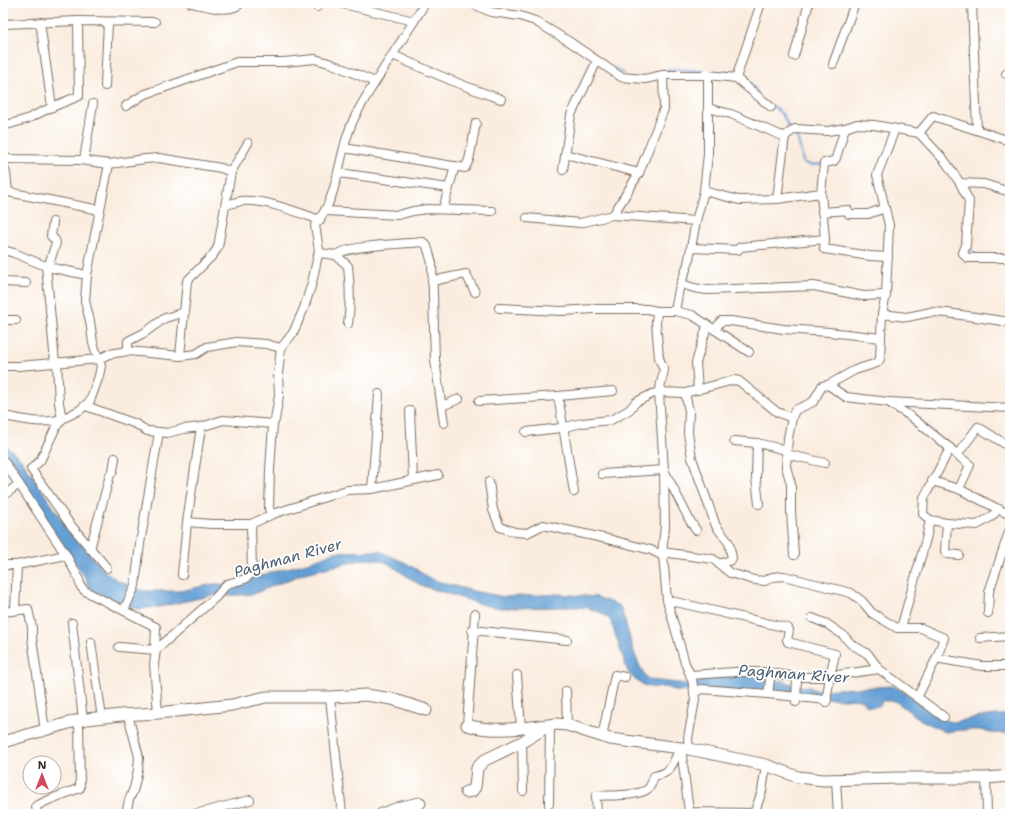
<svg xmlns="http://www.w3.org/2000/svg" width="1013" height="817" font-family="'Shantell Sans',sans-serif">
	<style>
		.water { fill: #649fd4; stroke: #506479 }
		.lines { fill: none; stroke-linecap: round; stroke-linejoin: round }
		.stream { stroke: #649fd4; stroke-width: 2 }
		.street-casing { stroke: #7e6e61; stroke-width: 10 }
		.secondary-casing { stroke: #7e6e61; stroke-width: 13 }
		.street { stroke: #fff; stroke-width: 8 }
		.secondary { stroke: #fff; stroke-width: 11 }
		.labels { text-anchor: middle; stroke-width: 3.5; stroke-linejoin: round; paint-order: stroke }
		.water-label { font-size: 15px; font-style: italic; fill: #4d5f70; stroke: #fff }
	</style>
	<rect width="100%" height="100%" fill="#fff"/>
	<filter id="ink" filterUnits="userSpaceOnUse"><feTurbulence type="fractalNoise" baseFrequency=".025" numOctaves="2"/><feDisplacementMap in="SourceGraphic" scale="8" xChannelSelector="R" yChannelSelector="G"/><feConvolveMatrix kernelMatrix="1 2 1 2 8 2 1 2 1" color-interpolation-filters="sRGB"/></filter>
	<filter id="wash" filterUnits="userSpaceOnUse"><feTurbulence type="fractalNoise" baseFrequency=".012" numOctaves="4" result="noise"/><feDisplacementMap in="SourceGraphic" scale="16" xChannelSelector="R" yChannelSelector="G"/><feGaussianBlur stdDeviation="0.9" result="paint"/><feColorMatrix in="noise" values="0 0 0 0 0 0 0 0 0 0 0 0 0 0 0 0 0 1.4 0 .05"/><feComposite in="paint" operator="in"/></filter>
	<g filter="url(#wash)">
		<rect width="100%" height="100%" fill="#faecde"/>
		<path class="water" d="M3,444l11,8 7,7 41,61 41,50 14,10 23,10 7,1h33l33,-7h8l8,3 25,-10 53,-14 27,-11 46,-1 28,13 20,13 9,4 36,10 32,6 54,-3 38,3 23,9c8,20 14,59 29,74l40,4 9,-2 3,-5 63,-2 4,5 16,1 16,6 9,-1 4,3 6,1 73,-4 9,4 46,31 6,1 40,-7h17v19l-19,-1 -11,-3h-18l-17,2 -24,-12 -26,-19h-14v4c-6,3 -11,2 -17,-1v-4l-188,-9 -11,-4 -11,1 -11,-3 -9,-6 -6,-7 -17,-50 -3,-5 -9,-5 -11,-4 -14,-1 -74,1 -13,-2 -67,-21 -34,-23 -9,-2 -11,-1 -61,14 -52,21 -30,2 -9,-1 -55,12 -23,2 -45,-19 -4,-6v-4l-84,-119z"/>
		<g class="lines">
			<g class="stream">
				<polyline points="487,6 498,9"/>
				<polyline points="613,67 624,74"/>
				<polyline points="720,72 728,72 735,74"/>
				<path d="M655,73c16,-6 32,-3 48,-2"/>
				<polyline points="739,76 744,77 757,91"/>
				<polyline points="773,106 783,115 789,128 791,129"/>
				<path d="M794,132c6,9 7,20 9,30l7,3 12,-1"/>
				<polyline points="843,148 853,129"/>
				<polyline points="968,245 974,254 977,255"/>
			</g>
		</g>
	</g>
	<g filter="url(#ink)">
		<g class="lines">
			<g class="street-casing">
				<g id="street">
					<path d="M191,3c14,2 38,12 50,0"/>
					<polyline points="316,3 317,7"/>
					<polyline points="339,3 414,21"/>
					<polyline points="471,3 491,12 520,16 535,21 570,42 621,77 645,79 663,75 708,75 736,78 771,107"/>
					<polyline points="972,3 977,130"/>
					<polyline points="40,22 52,107"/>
					<polyline points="3,24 78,21 155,22"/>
					<path d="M393,55c35,16 71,32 108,44"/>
					<polyline points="794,56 809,3"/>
					<polyline points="833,64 855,3"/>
					<polyline points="1006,74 1010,75"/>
					<polyline points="736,78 761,3"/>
					<polyline points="105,86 108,22"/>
					<polyline points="126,106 143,95 237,62 284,62 315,59 332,64 375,82"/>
					<polyline points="708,108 731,114 780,135 785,136 795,129 828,131 845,128 857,124 874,125 919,133 933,116 1010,141"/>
					<polyline points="3,126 27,119 52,107 79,96 78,21"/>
					<polyline points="845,128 836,158 834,161 824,163 821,193 825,239 824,249 870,256 888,257"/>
					<polyline points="919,133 945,161 960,183 984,184 1010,192"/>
					<polyline points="344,148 465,168 469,160 476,123"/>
					<polyline points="565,154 639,173"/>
					<polyline points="3,159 80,160 109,164 145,159 159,158 221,168 231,172"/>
					<polyline points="84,160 93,104"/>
					<polyline points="3,166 6,173 8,192 100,210"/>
					<polyline points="563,170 571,115 597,61"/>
					<polyline points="339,173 449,188"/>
					<polyline points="960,183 969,201 966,245 963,253 967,258 1010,258"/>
					<polyline points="704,191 739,200 777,199 821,193"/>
					<polyline points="777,199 785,136"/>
					<path d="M226,205c4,-1 10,-3 15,-4 24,-2 56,11 79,19"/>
					<polyline points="443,209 455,166"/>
					<polyline points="326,211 398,215 413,211 427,209 492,211"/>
					<polyline points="822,212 848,210 849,214 868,214 885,208"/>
					<polyline points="613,215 696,221"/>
					<polyline points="527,218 580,223 613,215 639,173 664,109 663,75"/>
					<polyline points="692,248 738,250 740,247 825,239"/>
					<polyline points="3,250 14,253 48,267 87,275"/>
					<path d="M319,253l17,2 12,11c2,19 3,38 0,58"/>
					<path d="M336,255c13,-10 68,-11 87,-13l4,4 5,17 3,97 9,63"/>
					<polyline points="46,266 55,363"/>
					<polyline points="48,267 56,243 55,240 51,236 53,222"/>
					<polyline points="432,281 466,274 475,292"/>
					<polyline points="3,282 26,283"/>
					<polyline points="682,284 694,288 707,290 814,286 863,296 886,295"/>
					<polyline points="499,308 562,311 594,309 647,309 657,311 675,311 692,315 749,352"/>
					<polyline points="657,311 656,323 659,358 664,370 659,392 664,470 665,527 662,552"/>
					<polyline points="675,311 679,289 688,264 696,221 704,191 708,154 708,75"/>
					<polyline points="882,314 907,317 931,312 947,313 1010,322"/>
					<polyline points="3,320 16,320"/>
					<polyline points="715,330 721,321 731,321 783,329 829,332 881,338"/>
					<polyline points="128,351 128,341 144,333 165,318 185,312"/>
					<polyline points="180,356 187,281 213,255 218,247 231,172 248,143"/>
					<polyline points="3,366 19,366 99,359 109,354 128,351 180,356 196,354 207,347 237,342 266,344 281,348"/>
					<polyline points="828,385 846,397 888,402 1010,408"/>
					<polyline points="698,390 696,363 707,326"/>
					<polyline points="685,393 689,411 688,433 692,458 716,526 729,543 732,558 731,560 719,564"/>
					<polyline points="558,396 574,492"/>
					<polyline points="479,401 558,396 613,391"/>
					<polyline points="888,402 910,416 950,448 924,498 923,514 930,520 947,523 977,525 991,517 999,509"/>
					<polyline points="86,406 136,424 147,431 159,432 167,433 183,429 201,427 223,420 273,424"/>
					<polyline points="442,406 459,399"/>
					<polyline points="410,411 413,479"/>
					<path d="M3,416c21,3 37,9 59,3l-3,-16 -2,-41"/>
					<polyline points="526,432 561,428 582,423 611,420 629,410 636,402 652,394 659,392 685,393 734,380 739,381 777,412 792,418"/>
					<polyline points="734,441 757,443 786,450"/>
					<polyline points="757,443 756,478 759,504"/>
					<polyline points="950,448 957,455 978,427 1010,447"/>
					<polyline points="786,454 825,463"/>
					<polyline points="957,455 970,465 959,489"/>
					<polyline points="3,461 5,463 66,555 78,577 81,587 85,591 156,627 155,650"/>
					<polyline points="602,474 664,470 689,519 696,530"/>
					<polyline points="932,481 959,489 1010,515"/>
					<polyline points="489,482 493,510 500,527 515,532 527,533 543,525 612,540 651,550 663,556 662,552 713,559 730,573 754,580 765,581 772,577 784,576 851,593 862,601 872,613 897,628 921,628 944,638 937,657 941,659 982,666 1010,666"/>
					<polyline points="372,489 379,394"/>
					<polyline points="3,496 19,484"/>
					<path d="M273,514l-4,-5 1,-39 3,-46 2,-4 4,-25 -1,-21 3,-26 12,-15 11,-25 8,-25 7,-33 -4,-25c25,-29 22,-68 37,-102 9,-20 21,-37 32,-55 14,-22 28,-43 41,-65"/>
					<polyline points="187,522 211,524 251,524 273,514 347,490 372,489 438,475"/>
					<polyline points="947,523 945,551 947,554 959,555"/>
					<polyline points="90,549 110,475 113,471 115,458"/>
					<polyline points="794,555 791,512 791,484 786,467 788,438 792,418 795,410 813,402 822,386 828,385 855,370 877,363 880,359 882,314 886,295 889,225 877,175 895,129"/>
					<polyline points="663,556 667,600 685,663 692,679 694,691 695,700 688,738 689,749"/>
					<polyline points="3,565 17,565 66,555"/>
					<polyline points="107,568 69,523 31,469 40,461 56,427 62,419 80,410 90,401 99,376 101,366 93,343 90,321 85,301 87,275 109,164"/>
					<polyline points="182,575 187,522 201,427"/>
					<polyline points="667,600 788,628 789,630 787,640 788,642 835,654 830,676 826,702"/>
					<polyline points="15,610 17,565"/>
					<polyline points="124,610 135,586 140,544 159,432"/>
					<polyline points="3,612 28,609 32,627 32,638 45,731"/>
					<polyline points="988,613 989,592 1010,529"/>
					<polyline points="812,618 827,624 843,635 851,644 868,654 879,669"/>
					<polyline points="72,623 83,720"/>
					<polyline points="901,628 926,539 930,520"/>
					<polyline points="472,630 567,640"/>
					<polyline points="980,638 1010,636"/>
					<polyline points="91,642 102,718"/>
					<polyline points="119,647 156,650"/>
					<polyline points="517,675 521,728"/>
					<polyline points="690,675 735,672 765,672 796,677 823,677 879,669 944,717"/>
					<polyline points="566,691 567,725"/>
					<polyline points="694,693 701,689 768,694 827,700"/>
					<polyline points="768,694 771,673"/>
					<polyline points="330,697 342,814"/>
					<polyline points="917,698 937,657"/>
					<polyline points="796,702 797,677"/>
					<polyline points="158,713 154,664 156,650 216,597 227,584 245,579 252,573 251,524"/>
					<polyline points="467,725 475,614"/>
					<polyline points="602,737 615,675 625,677"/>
					<polyline points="522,742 523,791"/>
					<polyline points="681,748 689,812 754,813"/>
					<polyline points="986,778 987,814"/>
					<polyline points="836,780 838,814"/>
					<polyline points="549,804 550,725"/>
					<polyline points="409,805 411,814"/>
					<polyline points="37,814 36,806 51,799 80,788 79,720"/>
					<polyline points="126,814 129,800 134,788 138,770 139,757 128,715"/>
					<polyline points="195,814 250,800"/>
					<path d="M597,814l-1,-18c13,-1 44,1 53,-8 2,-3 4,-8 5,-12 4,-1 9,-2 12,-4 8,-5 9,-17 15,-24"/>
					<polyline points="754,814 762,791 766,765"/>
				</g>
			</g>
			<g class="secondary-casing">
				<g id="secondary">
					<path d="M467,725c26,8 54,3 81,0"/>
					<polyline points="3,742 79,720 121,715 158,713 213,707 232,705 266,697 330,697 366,695 392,699 426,710"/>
					<polyline points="466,792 472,791 475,787 477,768 485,760 522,742 550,725 556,724 567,725 610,739 689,749 766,765 798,777 823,780 898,778 986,778 1010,776"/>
					<polyline points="382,814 401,807 420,803"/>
				</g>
			</g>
			<use href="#street" class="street"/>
			<use href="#secondary" class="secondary"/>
		</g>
	</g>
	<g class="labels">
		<g class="water-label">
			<text transform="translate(288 558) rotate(-15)" y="5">Paghman River</text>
			<text transform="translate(794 674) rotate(4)" y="5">Paghman River</text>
		</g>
	</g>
	<rect width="1013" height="817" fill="none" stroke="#fff" stroke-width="16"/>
	<g transform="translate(42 775)"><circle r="19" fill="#ffffff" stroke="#b1aaa5"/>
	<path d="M0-3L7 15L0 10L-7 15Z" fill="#d1495b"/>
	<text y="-6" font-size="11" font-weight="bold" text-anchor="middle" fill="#3b2a1e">N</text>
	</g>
</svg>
